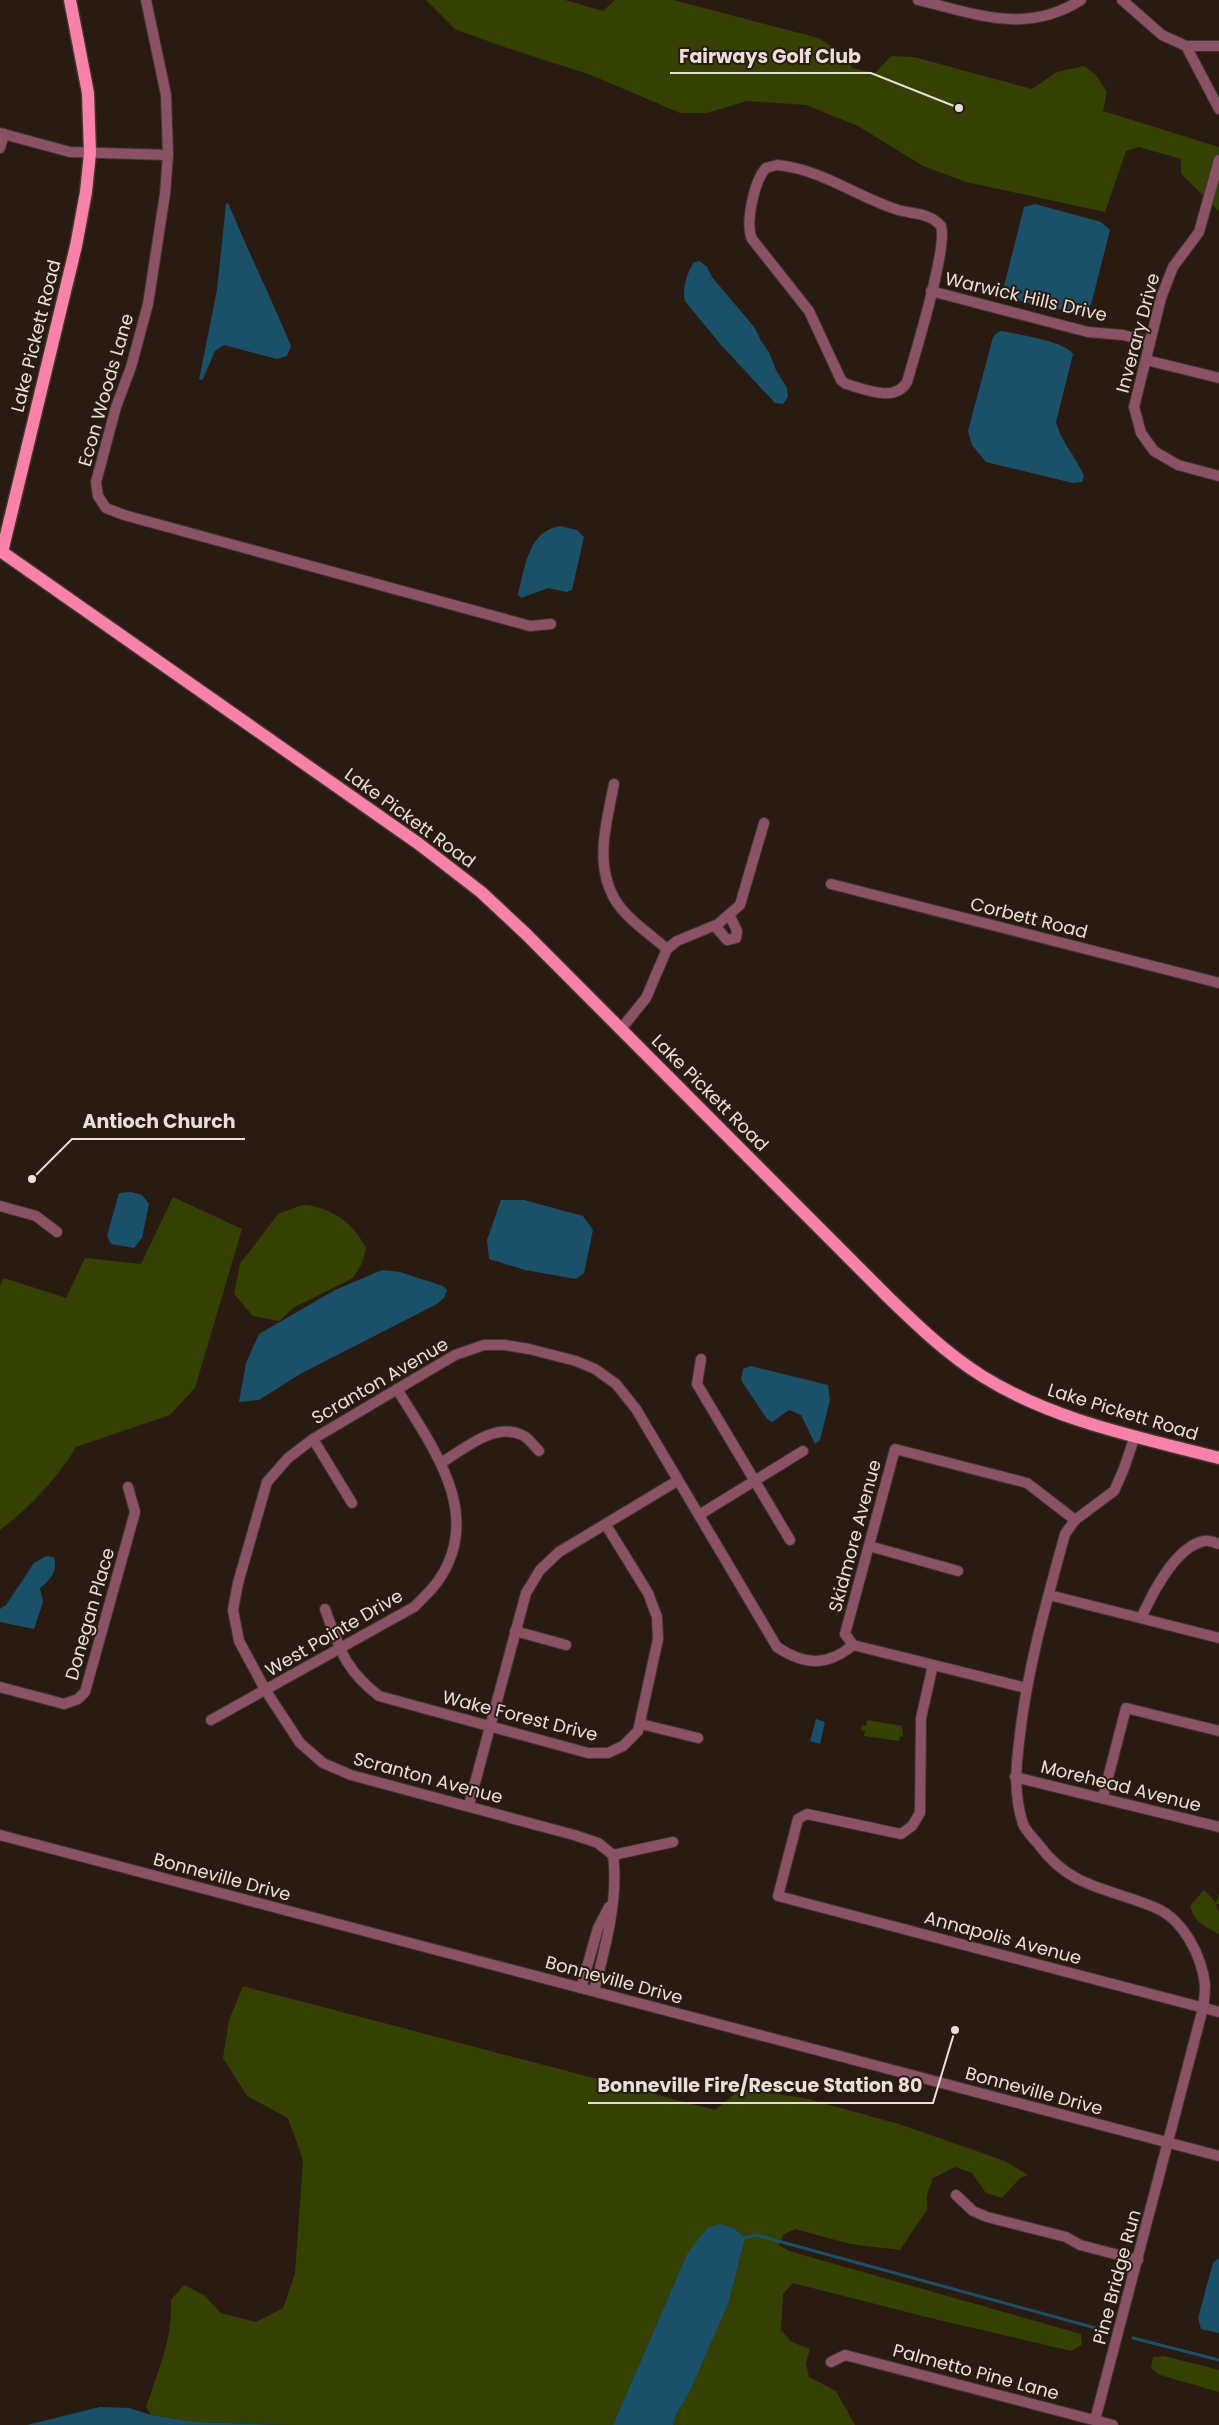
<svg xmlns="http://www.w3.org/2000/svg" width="1219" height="2425" font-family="Poppins,sans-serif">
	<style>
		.green { fill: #354103 }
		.water { fill: #1a5169 }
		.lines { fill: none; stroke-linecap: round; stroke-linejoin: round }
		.stream { stroke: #1a5169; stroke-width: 3 }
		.minor-casing { stroke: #44362d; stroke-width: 12 }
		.major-casing { stroke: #44362d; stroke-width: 15 }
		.minor { stroke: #8a5264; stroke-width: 10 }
		.major { stroke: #f882aa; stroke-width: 12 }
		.labels { text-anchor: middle; stroke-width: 4; stroke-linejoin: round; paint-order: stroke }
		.street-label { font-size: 18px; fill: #e9dfd8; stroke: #291b11 }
		.leader { fill: none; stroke: #e9dfd8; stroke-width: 2 }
		.callout-dot { fill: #e9dfd8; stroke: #291b11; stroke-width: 2 }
		.callout-label { font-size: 19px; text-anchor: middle; font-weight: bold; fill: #e9dfd8; stroke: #291b11; stroke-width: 4; stroke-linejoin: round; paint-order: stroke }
	</style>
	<rect width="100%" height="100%" fill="#291b11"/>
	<g class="green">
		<polygon points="426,0 565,0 603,11 615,0 673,0 818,38 841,52 852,68 875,73 891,56 914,57 1032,89 1057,72 1084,66 1096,75 1107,92 1103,111 1219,147 1219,211 1181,174 1181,159 1139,147 1126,151 1105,212 966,182 923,166 858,126 806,105 747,101 707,113 680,113 591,75 507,48 455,29"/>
		<path d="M173,1197l69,32 -47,159 -25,27 -94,32c-18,31 -47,61 -76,83v-244l4,-8 62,20 19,-40 56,6z"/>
		<path d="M307,1205c28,5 46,18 59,43l-4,15 -9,15 -60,30 -14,13 -26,-5 -19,-22 6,-30 38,-50 21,-8z"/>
		<polygon points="867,1720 902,1726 903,1737 900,1736 899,1741 864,1736 865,1731 861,1730 862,1725 866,1726"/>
		<path d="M1203,1891h2l11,12 3,-10v11h-3l3,8v22c-16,-9 -23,-10 -29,-28z"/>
		<path d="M243,1986l472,124 26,-21 63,9 95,26 106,37 23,14 -8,3 -18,20 -16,-5 -14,-20 -17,-6 -22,11 -6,17v15l-27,40 -50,-6 -55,-15 -12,6 -4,10 10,6 292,83 1,11 -11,6 -145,-34 -133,-34 -10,11 -2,36 11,12 18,7 -4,14 3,14 27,14 19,34h-182l3,-10 15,-26 38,-87 16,-64 -11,-10 -47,26 -74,171h-324l-93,-3 -45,-7 -5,-8c12,-35 27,-70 25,-107l13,-15 20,10 17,18 35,9 27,-14 12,-34 8,-114 -15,-42 -41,-22 -24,-38 6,-38z"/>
		<polygon points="1164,2356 1219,2370 1219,2392 1160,2375 1151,2368 1153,2357"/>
	</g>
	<g class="water">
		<path d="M228,203c20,48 43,95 63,143l-4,10 -10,3 -53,-14 -9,6 -12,28 -4,1 18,-90 9,-86z"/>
		<polygon points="1035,204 1101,222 1110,230 1091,305 1083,313 1034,305 1006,296 1003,290 1024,207"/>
		<path d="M699,261l8,6 5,10 43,51 6,13 8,11 7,18 11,18 1,9 -5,7 -8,-1 -54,-58 -36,-44c-3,-12 2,-27 8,-38z"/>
		<path d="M1002,331c17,4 62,10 71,23l-17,68c5,20 20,35 28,54l-2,6 -9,1 -87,-21 -14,-17 -4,-14 25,-94 5,-5z"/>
		<path d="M560,526l17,4 7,7 -12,53 -5,2 -19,-4 -27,10 -3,-4c7,-26 10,-63 42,-68z"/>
		<polygon points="131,1192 142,1195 149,1204 142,1238 134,1248 111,1244 107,1236 119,1193"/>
		<polygon points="501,1200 524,1200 583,1216 593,1230 584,1273 576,1279 525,1270 489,1259 487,1240"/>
		<polygon points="382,1270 400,1272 443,1286 447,1290 444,1298 437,1304 300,1374 259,1400 239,1402 246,1363 259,1334 335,1290"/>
		<polygon points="751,1366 828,1385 830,1400 820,1440 815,1444 801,1415 789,1410 772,1422 767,1419 741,1380 743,1369"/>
		<path d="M46,1556l8,1c4,13 -3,23 -14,31l3,14 -9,27 -34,-7v-13l6,-4 28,-42z"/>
		<polygon points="816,1719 825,1722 820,1744 810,1741"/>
		<polygon points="720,2224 734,2228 745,2238 729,2302 691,2389 676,2415 673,2425 613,2425 687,2254 707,2228"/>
		<polygon points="1219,2258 1219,2333 1201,2329 1198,2318 1213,2263"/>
		<polygon points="100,2407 129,2408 151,2415 195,2422 289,2425 27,2425"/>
	</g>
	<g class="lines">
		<g class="stream">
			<polyline points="745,2238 756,2235 1103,2330"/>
			<polyline points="1133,2338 1219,2360"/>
		</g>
		<g class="minor-casing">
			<g id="minor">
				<polyline points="146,0 166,95 168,155 165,194 148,304 131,367 116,407 96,482 98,496 106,508 124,515 530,626 551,624"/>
				<path d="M918,0c58,14 108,35 163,0"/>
				<polyline points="1122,0 1162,35 1186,46 1219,46"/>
				<polyline points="1186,46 1219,109"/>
				<polyline points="0,133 70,152 168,155"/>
				<polyline points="0,148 4,134"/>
				<polyline points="1219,160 1199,232 1173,267 1161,298 1134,407 1141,433 1154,451 1178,465 1219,476"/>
				<path d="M777,165c44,4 80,32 121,45 15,4 32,3 43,16 7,22 -26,128 -34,156 -12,21 -42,7 -61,2l-5,-4 -32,-69 -57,-72c-7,-15 2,-58 14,-71z"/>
				<polyline points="931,291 1088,332 1123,335 1150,342"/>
				<polyline points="1146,360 1219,378"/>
				<path d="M614,784c-7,37 -20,78 0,114 11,20 36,36 53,51"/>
				<polyline points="831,884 1219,983"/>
				<polyline points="715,926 727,940 736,938 737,931 730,916"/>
				<polyline points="621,1029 646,998 667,949 677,941 718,924 740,905 764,823"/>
				<polyline points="0,1206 36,1216 57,1232"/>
				<polyline points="701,1359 697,1384 790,1540"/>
				<polyline points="313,1439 352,1503"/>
				<path d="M441,1463c23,-14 53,-41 81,-28 7,3 12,11 17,16"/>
				<polyline points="699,1515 803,1451"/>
				<polyline points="869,1546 958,1571"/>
				<polyline points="1049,1595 1219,1638"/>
				<path d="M325,1609c15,40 19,60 54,87l209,57h20l15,-7 15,-15 20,-92 -1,-22 -9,-24 -42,-68"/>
				<path d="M1141,1618c11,-24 34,-71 63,-77 4,-1 10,1 15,3"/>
				<polyline points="515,1631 566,1645"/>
				<polyline points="853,1645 845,1634 895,1449 1027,1483 1075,1520"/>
				<polyline points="853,1645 1026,1688"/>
				<polyline points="933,1665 921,1718 920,1813 912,1826 901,1834 807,1814 798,1819 778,1896 1219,2012"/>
				<polyline points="0,1687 64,1704 78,1699 85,1692 135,1512 128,1487"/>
				<path d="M211,1720l203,-113c8,-8 17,-16 24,-26 47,-67 -6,-134 -41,-192"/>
				<polyline points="641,1724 698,1738"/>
				<polyline points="1015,1777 1219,1827"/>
				<polyline points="1103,1797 1126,1708 1219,1731"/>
				<polyline points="469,1805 526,1593 540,1570 559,1552 677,1481"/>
				<polyline points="0,1835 1219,2156"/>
				<polyline points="613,1855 673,1842"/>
				<polyline points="581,1988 598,1928 609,1907"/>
				<path d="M594,1991c11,-42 25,-93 19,-136l-15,-12 -24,-8 -223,-60 -28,-12 -23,-20 -34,-52 -27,-50 -6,-31 5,-27 29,-101 21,-24 25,-19 142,-84 29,-10h21l24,4 47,12 19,8 21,15 20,25 141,238c27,18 50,20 76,-2"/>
				<polyline points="956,2195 973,2211 987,2217 1066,2237 1080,2245 1138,2260"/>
				<polyline points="831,2362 845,2355 1113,2425"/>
				<path d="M1095,2420l108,-412c1,-7 2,-15 2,-23 -3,-28 -21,-65 -49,-77 -46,-20 -85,-19 -117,-63 -5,-6 -13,-14 -16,-21 -10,-31 -7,-59 -3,-90 8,-68 27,-134 45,-200l10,-14 39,-29 9,-20 12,-35"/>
			</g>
		</g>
		<g class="major-casing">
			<path id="major" d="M70,0l18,93 2,60 -4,39 -10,54 -74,306 417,292 62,48 45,42 363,364c29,28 58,56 93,78 72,45 156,61 237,82"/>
		</g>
		<use href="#minor" class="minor"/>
		<use href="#major" class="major"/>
	</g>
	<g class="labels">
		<g class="street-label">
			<text transform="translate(1026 297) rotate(13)" y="6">Warwick Hills Drive</text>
			<text transform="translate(1138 333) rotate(-75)" y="6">Inverary Drive</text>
			<text transform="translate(36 336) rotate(-76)" y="6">Lake Pickett Road</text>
			<text transform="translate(106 390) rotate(-74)" y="6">Econ Woods Lane</text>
			<text transform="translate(410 818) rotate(36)" y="6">Lake Pickett Road</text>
			<text transform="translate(1029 918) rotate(14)" y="6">Corbett Road</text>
			<text transform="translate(710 1093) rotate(45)" y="6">Lake Pickett Road</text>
			<text transform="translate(380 1381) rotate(-30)" y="6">Scranton Avenue</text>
			<text transform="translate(1123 1412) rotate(17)" y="6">Lake Pickett Road</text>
			<text transform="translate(855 1536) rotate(-75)" y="6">Skidmore Avenue</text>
			<text transform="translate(90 1614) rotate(-74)" y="6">Donegan Place</text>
			<text transform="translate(334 1633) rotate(-30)" y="6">West Pointe Drive</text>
			<text transform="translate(520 1716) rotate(14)" y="6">Wake Forest Drive</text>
			<text transform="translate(428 1778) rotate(15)" y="6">Scranton Avenue</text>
			<text transform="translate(1121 1786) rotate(14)" y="6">Morehead Avenue</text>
			<text transform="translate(222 1877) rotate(15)" y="6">Bonneville Drive</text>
			<text transform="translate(1003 1938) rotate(15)" y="6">Annapolis Avenue</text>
			<text transform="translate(614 1980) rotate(15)" y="6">Bonneville Drive</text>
			<text transform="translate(1034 2091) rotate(15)" y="6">Bonneville Drive</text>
			<text transform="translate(1117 2277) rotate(-75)" y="6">Pine Bridge Run</text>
			<text transform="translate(976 2372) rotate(15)" y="6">Palmetto Pine Lane</text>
		</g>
	</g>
	<path class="leader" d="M959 108L871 73H670M32 1179L72 1139H245M955 2030L933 2103H588"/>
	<g class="callout-dot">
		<circle cx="959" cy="108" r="5"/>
		<circle cx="32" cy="1179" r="5"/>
		<circle cx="955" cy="2030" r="5"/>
	</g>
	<g class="callout-label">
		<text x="770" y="63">Fairways Golf Club</text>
		<text x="159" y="1128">Antioch Church</text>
		<text x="760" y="2092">Bonneville Fire/Rescue Station 80</text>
	</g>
</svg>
